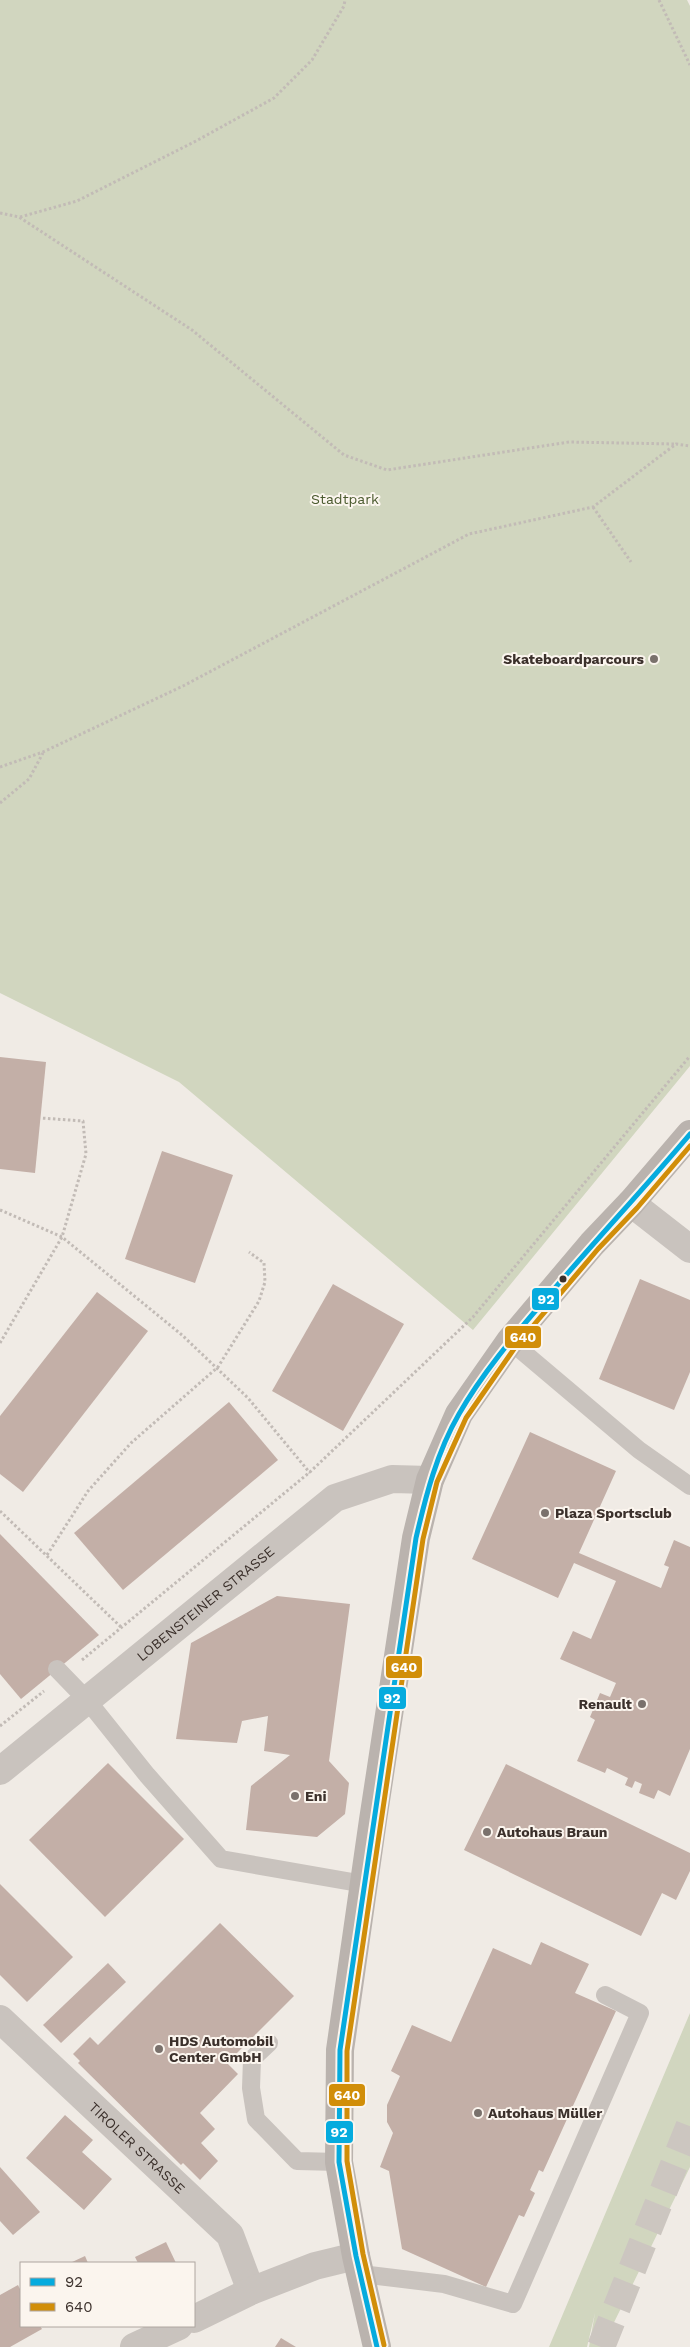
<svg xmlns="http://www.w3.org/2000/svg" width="690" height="2347" font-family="'Work Sans',sans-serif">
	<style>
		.green { fill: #d1d6bf }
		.building { fill: #c3afa7 }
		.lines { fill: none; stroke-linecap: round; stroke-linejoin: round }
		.motorway-tunnel { stroke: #ccc6c0; stroke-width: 28; stroke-dasharray: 28 14; stroke-linecap: butt }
		.path { stroke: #c2bbb6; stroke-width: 3; stroke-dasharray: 2.5 2.5; stroke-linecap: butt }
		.service { stroke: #c9c3be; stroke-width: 18 }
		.minor { stroke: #c9c3be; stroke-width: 28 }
		.secondary { stroke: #bab3ae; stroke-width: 28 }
		.bus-1-casing { stroke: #fbf5ee; stroke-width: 9 }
		.bus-2-casing { stroke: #fbf5ee; stroke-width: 9 }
		.bus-1 { stroke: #06abde; stroke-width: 5 }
		.bus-2 { stroke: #d18e09; stroke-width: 5 }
		.poi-dot { fill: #7a716c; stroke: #fbf5ee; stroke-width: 2 }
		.bus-dot { fill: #3b302b; stroke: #fbf5ee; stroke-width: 2 }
		.labels { text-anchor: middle; stroke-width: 4; stroke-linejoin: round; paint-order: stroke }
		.park-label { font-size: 14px; fill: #4a5a2e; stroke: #fbf5ee }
		.poi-label { font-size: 14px; font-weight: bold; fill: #3b302b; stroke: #fbf5ee; text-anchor: start }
		.street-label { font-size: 14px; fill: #3b302b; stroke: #fbf5ee }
		.line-badge { stroke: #fbf5ee; stroke-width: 2 }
		.badge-label { font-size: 14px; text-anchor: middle; font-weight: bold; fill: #fff }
	</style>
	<rect width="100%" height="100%" fill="#f0ebe5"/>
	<g class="green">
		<polygon points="0,0 687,0 690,6 690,1066 473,1330 179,1082 0,993"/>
		<polygon points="690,2013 690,2167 602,2347 589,2347 595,2313 587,2347 549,2347"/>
	</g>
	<g class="building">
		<polygon points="0,1057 46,1062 35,1173 0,1169"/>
		<polygon points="162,1151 233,1175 195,1283 125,1259"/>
		<polygon points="640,1279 690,1300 690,1372 674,1410 599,1379"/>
		<polygon points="333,1284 404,1324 343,1431 272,1391"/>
		<polygon points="97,1292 148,1331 23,1492 0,1474 0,1416"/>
		<polygon points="229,1402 278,1460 123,1590 74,1533"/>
		<polygon points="530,1432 616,1471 579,1553 661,1588 669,1567 664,1565 674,1540 690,1547 690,1749 670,1796 658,1790 654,1799 639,1793 642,1784 635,1781 632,1788 625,1785 628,1778 607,1768 605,1773 577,1761 595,1720 590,1717 600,1693 610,1697 616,1683 560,1659 573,1631 591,1639 616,1581 574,1563 558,1598 472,1559"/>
		<polygon points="0,1534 99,1635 21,1699 0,1674"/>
		<polygon points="277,1596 350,1604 329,1761 349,1783 345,1814 317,1837 246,1830 251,1786 290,1755 264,1751 268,1716 242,1721 237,1743 176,1739 191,1643"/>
		<polygon points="108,1763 184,1839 105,1917 29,1840"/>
		<polygon points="506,1764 690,1853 690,1871 676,1900 662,1893 641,1936 464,1850"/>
		<polygon points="0,1884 73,1957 27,2002 0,1975"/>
		<polygon points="220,1923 294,1996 227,2063 238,2074 200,2113 215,2129 201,2143 218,2161 200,2180 183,2163 181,2165 78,2063 80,2061 73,2054 90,2037 98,2045"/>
		<polygon points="541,1942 589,1964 575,1993 616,2011 543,2172 539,2170 530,2190 535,2193 524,2217 519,2215 486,2287 402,2249 389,2171 380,2167 393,2133 387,2122 387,2105 400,2076 391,2071 412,2025 451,2042 493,1948 531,1965"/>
		<polygon points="108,1963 126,1982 61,2043 43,2025"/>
		<polygon points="65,2115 93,2140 82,2152 112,2179 84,2210 26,2158"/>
		<polygon points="0,2167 40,2212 13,2235 0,2221"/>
		<polygon points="166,2242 176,2263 138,2263 135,2257"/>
		<polygon points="85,2256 88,2263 70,2263"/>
		<polygon points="18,2285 21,2291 21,2326 40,2326 42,2329 10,2347 0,2347 0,2295"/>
		<polygon points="281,2338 296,2347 275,2347"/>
	</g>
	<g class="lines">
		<polyline class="motorway-tunnel" points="601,2347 690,2125"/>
		<g class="path">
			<polyline points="659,0 690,65"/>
			<polyline points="0,213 19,217 192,330 344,455 387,470 569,442 675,444"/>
			<polyline points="20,217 77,201 196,141 274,98 312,60 344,6 345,0"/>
			<polyline points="593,507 631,562"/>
			<polyline points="0,767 43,752 183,686 469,534 593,507 676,444 690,446"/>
			<polyline points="0,803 29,779 43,753"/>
			<polyline points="0,1210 62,1237 182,1335 248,1398 310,1473"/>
			<polyline points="0,1343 62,1237 86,1154 83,1121 41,1118"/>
			<polyline points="0,1511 122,1628"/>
			<polyline points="47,1555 88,1491 131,1443 218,1367 259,1301 265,1282 264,1263 249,1252"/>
			<polyline points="82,1660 310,1472 473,1317 690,1056"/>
			<polyline points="0,1726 44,1691"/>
		</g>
		<g class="service">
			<polyline points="510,1341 639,1450 690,1486"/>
			<polyline points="57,1669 87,1700 147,1775 221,1859 364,1884"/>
			<polyline points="269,2043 252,2059 251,2088 256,2119 297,2161 339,2162"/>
			<polyline points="361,2274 444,2284 513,2304 640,2013 605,1995"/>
		</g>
		<g class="minor">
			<polyline points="631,1203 690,1249"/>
			<path id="s1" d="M0,1771l335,-273 57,-19 38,1"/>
			<path id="s2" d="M0,2019l230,216 21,56"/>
			<polyline points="194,2319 251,2291 315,2266 356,2256"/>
			<polyline points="134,2347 179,2326"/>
		</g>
		<polyline class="secondary" points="377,2347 356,2256 339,2162 340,2050 373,1820 416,1538 430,1480 459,1414 510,1341 592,1244 631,1203 690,1134"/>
		<g class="bus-1-casing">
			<path id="bus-1" d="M377,2347l-21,-91 -17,-94 1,-112 76,-512c10,-43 21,-86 43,-124 23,-40 54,-77 84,-112 48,-57 99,-111 147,-168"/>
		</g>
		<g class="bus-2-casing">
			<polyline id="bus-2" points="384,2345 363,2254 347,2161 347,2051 423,1539 437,1482 466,1418 516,1346 598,1249 637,1208 690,1146"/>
		</g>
		<use href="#bus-1" class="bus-1"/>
		<use href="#bus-2" class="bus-2"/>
	</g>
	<g class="poi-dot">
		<circle cx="654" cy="659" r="5"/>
		<circle cx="545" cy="1513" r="5"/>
		<circle cx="642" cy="1704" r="5"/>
		<circle cx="295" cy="1796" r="5"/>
		<circle cx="487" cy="1832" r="5"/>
		<circle cx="159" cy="2049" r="5"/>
		<circle cx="478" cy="2113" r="5"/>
	</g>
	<circle class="bus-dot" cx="563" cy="1279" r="4.5"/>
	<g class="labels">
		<g class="park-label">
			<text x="345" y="504">Stadtpark</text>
		</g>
		<g class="poi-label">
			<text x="644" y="664" text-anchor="end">Skateboardparcours</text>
			<text x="555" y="1518">Plaza Sportsclub</text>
			<text x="632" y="1709" text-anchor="end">Renault</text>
			<text x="305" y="1801">Eni</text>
			<text x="497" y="1837">Autohaus Braun</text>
			<text x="169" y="2046">HDS Automobil<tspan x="169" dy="16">Center GmbH</tspan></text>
			<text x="488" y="2118">Autohaus Müller</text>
		</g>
		<g class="street-label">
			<text dy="5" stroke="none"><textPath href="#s1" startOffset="265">LOBENSTEINER STRASSE</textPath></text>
			<text dy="5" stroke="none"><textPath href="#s2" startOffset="188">TIROLER STRASSE</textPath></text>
		</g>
	</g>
	<g class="line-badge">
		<rect x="531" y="1287" width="29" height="24" rx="5" fill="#06abde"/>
		<rect x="504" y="1325" width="38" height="24" rx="5" fill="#d18e09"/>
		<rect x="385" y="1655" width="38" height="24" rx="5" fill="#d18e09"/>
		<rect x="378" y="1686" width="29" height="24" rx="5" fill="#06abde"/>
		<rect x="328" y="2083" width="38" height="24" rx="5" fill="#d18e09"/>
		<rect x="325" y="2120" width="29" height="24" rx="5" fill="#06abde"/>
	</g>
	<g class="badge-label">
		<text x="546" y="1304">92</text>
		<text x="523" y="1342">640</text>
		<text x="404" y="1672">640</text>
		<text x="392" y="1703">92</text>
		<text x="347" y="2100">640</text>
		<text x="339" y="2137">92</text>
	</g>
	<rect x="20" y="2262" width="175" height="65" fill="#fbf5ee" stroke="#aea6a0"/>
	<rect x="30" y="2278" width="25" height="8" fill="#06abde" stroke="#aea6a0"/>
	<text x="65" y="2287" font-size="15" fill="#3b302b">92</text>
	<rect x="30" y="2303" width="25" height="8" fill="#d18e09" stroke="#aea6a0"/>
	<text x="65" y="2312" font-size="15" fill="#3b302b">640</text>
</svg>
